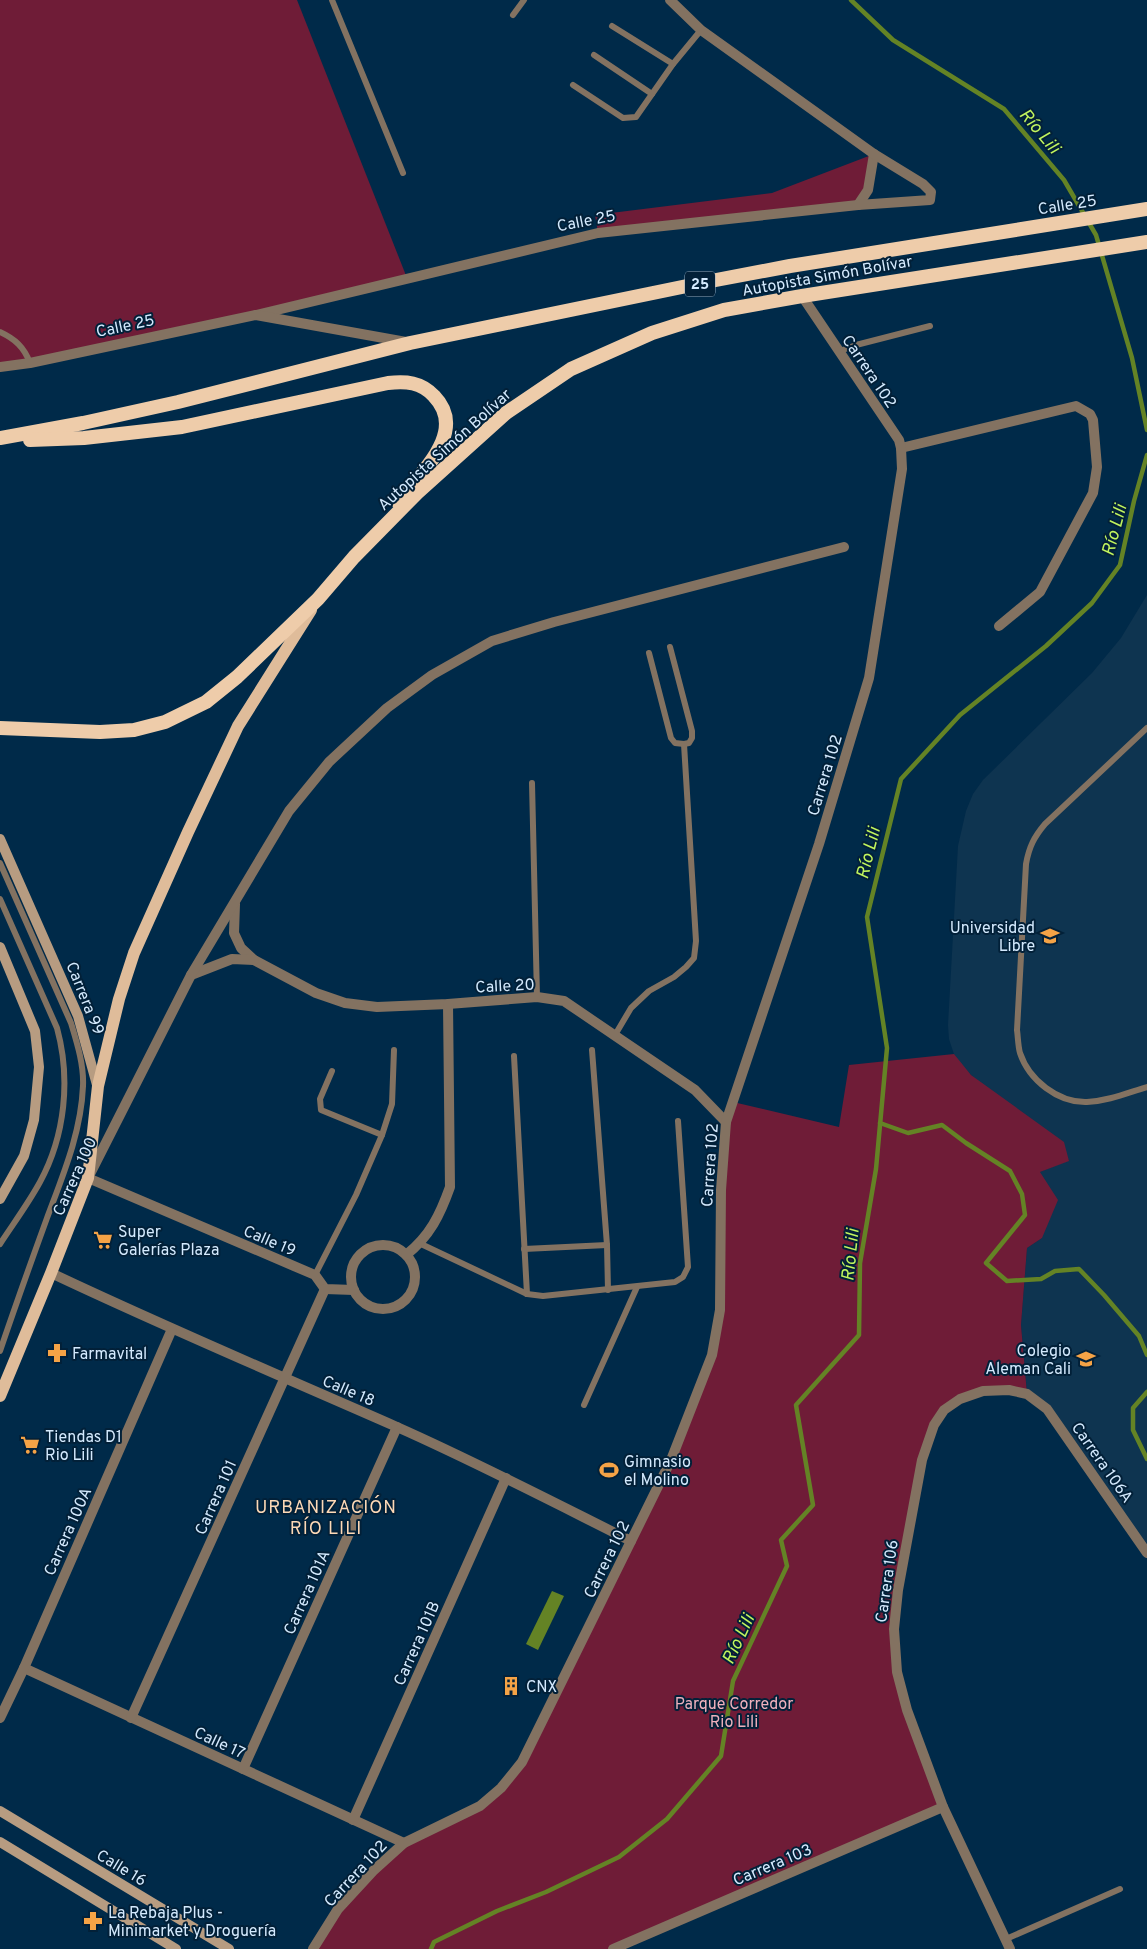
<svg xmlns="http://www.w3.org/2000/svg" width="1147" height="1949" font-family="Overpass,sans-serif">
	<style>
		.built { fill: #0e3450 }
		.green { fill: #6f1c37 }
		.water { fill: #648325 }
		.lines { fill: none; stroke-linecap: round; stroke-linejoin: round }
		.stream { stroke: #648325; stroke-width: 4.5 }
		.service { stroke: #837261; stroke-width: 6 }
		.minor { stroke: #837261; stroke-width: 10 }
		.tertiary { stroke: #837261; stroke-width: 10 }
		.secondary { stroke: #b79c81; stroke-width: 10 }
		.primary { stroke: #dfbc9a; stroke-width: 12 }
		.trunk { stroke: #eca; stroke-width: 14 }
		.labels { text-anchor: middle; stroke-width: 4; stroke-linejoin: round; paint-order: stroke }
		.shield { fill: #022038; stroke: #95adc3; stroke-width: 1 }
		.shield-label { font-size: 15px; font-weight: bold; fill: #d4eafe }
		.street-label { font-size: 16px; fill: #d4eafe; stroke: #022038 }
		.poi-label { font-size: 16px; fill: #d4eafe; stroke: #022038; text-anchor: start }
		.park-label { font-size: 16px; fill: #eeb0bd; stroke: #022038 }
		.water-label { font-size: 18px; font-style: italic; fill: #c2f55e; stroke: #022038 }
		.neighbourhood-label { font-size: 18px; letter-spacing: 1px; fill: #fdd9b7; stroke: #022038 }
	</style>
	<rect width="100%" height="100%" fill="#002a49"/>
	<polygon class="built" points="1147,595 1147,1553 1047,1409 1027,1394 1021,1325 1027,1248 1042,1238 1040,1172 1069,1160 971,1075 958,1061 954,1054 949,1039 948,1025 958,846 966,811 973,794 983,780 1092,673 1121,638"/>
	<g class="green">
		<polygon points="0,0 297,0 407,278 0,367"/>
		<polygon points="874,154 868,190 858,205 598,233 595,215 772,193"/>
		<polygon points="954,1054 971,1075 1064,1142 1069,1161 1040,1172 1058,1200 1042,1238 1027,1248 1021,1325 1027,1394 1009,1390 960,1399 934,1425 898,1590 897,1672 943,1807 613,1949 313,1949 338,1909 404,1843 480,1806 522,1762 631,1541 712,1355 720,1310 721,1190 733,1102 839,1127 849,1065"/>
	</g>
	<polygon class="water" points="552,1591 564,1596 538,1650 526,1644"/>
	<g class="lines">
		<g class="stream">
			<polyline points="851,0 893,40 1004,109 1064,180 1096,235 1132,358 1147,430"/>
			<polyline points="880,1123 908,1133 942,1125 966,1143 1010,1171 1022,1194 1025,1215 986,1263 1007,1281 1041,1279 1055,1271 1079,1269 1104,1295 1139,1336 1147,1355"/>
			<polyline points="1147,1392 1133,1408 1133,1430 1147,1459"/>
			<polyline points="431,1949 434,1942 497,1911 546,1892 619,1857 667,1819 721,1756 733,1681 787,1566 781,1540 813,1505 796,1405 859,1335 860,1263 876,1169 887,1048 867,917 901,779 960,715 1046,646 1092,603 1120,565 1134,501 1147,455"/>
		</g>
		<g class="service">
			<polyline points="332,0 403,173"/>
			<polyline points="513,15 524,0"/>
			<polyline points="612,26 673,64"/>
			<polyline points="594,55 652,94"/>
			<polyline points="573,85 623,118 636,117 673,64 701,30"/>
			<path d="M0,332c15,7 24,15 30,31"/>
			<polyline points="840,351 856,345 930,326"/>
			<polyline points="649,653 671,738 675,743 684,744 689,743 692,738 692,731 670,647"/>
			<path d="M1147,728l-102,96c-11,13 -16,23 -19,40l-9,166c1,7 1,16 3,23 9,27 38,50 67,49 21,-1 40,-9 60,-15"/>
			<polyline points="532,783 537,997"/>
			<path d="M0,863l71,160c6,20 13,42 12,63 -2,47 -20,89 -36,132 -16,44 -32,89 -47,133"/>
			<path d="M0,899l57,129c14,51 8,108 -17,154 -12,22 -27,42 -40,62"/>
			<polyline points="615,1035 631,1008 649,991 674,977 686,967 694,958 696,941 684,744"/>
			<polyline points="592,1050 607,1245 608,1290"/>
			<polyline points="514,1056 527,1294"/>
			<polyline points="332,1071 320,1099 321,1110 382,1135"/>
			<polyline points="421,1244 527,1294 543,1296 675,1282 683,1277 688,1267 678,1121"/>
			<polyline points="524,1249 607,1245"/>
			<polyline points="315,1275 356,1195 382,1135 392,1104 394,1050"/>
			<polyline points="584,1405 637,1287"/>
			<polyline points="1006,1939 1120,1889"/>
		</g>
		<g class="minor">
			<polyline points="858,205 868,190 874,154"/>
			<polyline points="256,315 598,233 858,205 930,200 931,192 923,184 874,154 701,30 670,0"/>
			<polyline points="901,448 1076,406 1090,414 1093,420 1097,467 1093,493 1040,592 999,626"/>
			<polyline points="235,904 234,933 241,948 254,960 316,993 345,1003 377,1007 448,1004 537,997 564,1001 695,1090 726,1122"/>
			<polyline points="191,975 232,959 254,960"/>
			<circle cx="383" cy="1277" r="32"/>
			<path d="M406,1255c24,-19 34,-40 44,-68l-2,-183"/>
			<path d="M51,1273c114,54 230,103 346,154 79,35 156,75 234,114"/>
			<polyline points="354,1290 325,1289 315,1275 88,1178 191,975 289,811 329,762 387,708 432,675 492,641 554,622 844,547"/>
			<polyline points="24,1668 404,1843"/>
			<polyline points="0,1718 24,1668 172,1329"/>
			<polyline points="131,1718 325,1289"/>
			<polyline points="243,1769 397,1427"/>
			<polyline points="353,1820 506,1478"/>
			<polyline points="313,1949 338,1909 373,1871 404,1843 480,1806 501,1788 522,1762 671,1460 712,1355 720,1310 721,1190 726,1122 819,844 869,678 902,469 901,448 899,440 802,296"/>
			<polyline points="613,1949 943,1807"/>
			<polyline points="1010,1949 943,1807 907,1710 897,1672 894,1629 898,1590 922,1460 934,1425 944,1410 960,1399 983,1391 1009,1390 1027,1394 1047,1409 1147,1553"/>
		</g>
		<polyline class="tertiary" points="0,367 30,363 256,315 406,342"/>
		<g class="secondary">
			<polyline points="0,839 78,1016 97,1085"/>
			<polyline points="0,947 35,1031 39,1067 34,1120 24,1156 0,1199"/>
			<polyline points="0,1811 229,1949"/>
			<polyline points="0,1842 176,1949"/>
		</g>
		<polyline class="primary" points="0,1396 51,1273 88,1178 98,1086 119,999 134,953 188,832 238,726 311,610"/>
		<g class="trunk">
			<polyline points="0,438 83,423 178,402 410,343 716,280 790,266 1147,209"/>
			<path d="M30,440l54,-2 98,-11 206,-44c18,-2 33,-1 46,13 35,36 -15,78 -36,106"/>
			<polyline points="0,728 100,732 134,730 165,722 206,702 237,677 318,599 354,557 417,493 506,413 571,369 652,333 724,310 802,296 1147,242"/>
		</g>
	</g>
	<defs>
		<g id="university-bare" transform="scale(1.5)"><path d="M0-5L7-2L0 1L-7-2ZM-4 1L0 2.5L4 1V4Q0 6-4 4Z" fill="#f5a346" stroke="#022038" stroke-width="2.5" paint-order="stroke"/></g>
		<g id="supermarket-bare" transform="scale(1.5)"><path d="M-6-5.5h2.5l.6 2H6L4.5 2H-2.5L-4.4-4H-6ZM-1.5 3.2a1.3 1.3 0 1 0 .1 0ZM3 3.2a1.3 1.3 0 1 0 .1 0Z" fill="#f5a346" stroke="#022038" stroke-width="2.5" paint-order="stroke"/></g>
		<g id="pharmacy-bare" transform="scale(1.5)"><path d="M-2-6h4v4h4v4h-4v4h-4v-4h-4v-4h4Z" fill="#f5a346" stroke="#022038" stroke-width="2.5" paint-order="stroke"/></g>
		<g id="school-bare" transform="scale(1.5)"><path d="M0-5L7-2L0 1L-7-2ZM-4 1L0 2.5L4 1V4Q0 6-4 4Z" fill="#f5a346" stroke="#022038" stroke-width="2.5" paint-order="stroke"/></g>
		<g id="stadium-bare" transform="scale(1.5)"><path d="M0-5a6.5 5 0 1 0 0 10a6.5 5 0 1 0 0-10ZM-3.5-1.8h7v3.6h-7Z" fill="#f5a346" stroke="#022038" stroke-width="2.5" paint-order="stroke"/></g>
		<g id="building-bare" transform="scale(1.5)"><path d="M-4-6H4V6H1V3H-1V6H-4ZM-2.5-4.3h1.7v1.8h-1.7ZM.8-4.3h1.7v1.8H.8ZM-2.5-1h1.7V.8h-1.7ZM.8-1h1.7V.8H.8Z" fill="#f5a346" stroke="#022038" stroke-width="2.5" paint-order="stroke"/></g>
	</defs>
	<g fill-rule="evenodd">
		<use href="#university-bare" x="1050" y="936"/>
		<use href="#supermarket-bare" x="103" y="1240"/>
		<use href="#pharmacy-bare" x="57" y="1353"/>
		<use href="#school-bare" x="1086" y="1359"/>
		<use href="#supermarket-bare" x="30" y="1445"/>
		<use href="#stadium-bare" x="609" y="1470"/>
		<use href="#building-bare" x="511" y="1686"/>
		<use href="#pharmacy-bare" x="93" y="1921"/>
	</g>
	<g class="labels">
		<rect class="shield" x="685" y="271.5" width="30" height="25" rx="4"/>
		<g class="shield-label">
			<text x="700" y="289">25</text>
		</g>
		<g class="street-label">
			<text transform="translate(1067 204) rotate(-9)" y="6">Calle 25</text>
			<text transform="translate(586 220) rotate(-11)" y="6">Calle 25</text>
			<text transform="translate(827 275) rotate(-10)" y="6">Autopista Simón Bolívar</text>
			<text transform="translate(125 325) rotate(-12)" y="6">Calle 25</text>
			<text transform="translate(870 371) rotate(56)" y="6">Carrera 102</text>
			<text transform="translate(444 449) rotate(-42)" y="6">Autopista Simón Bolívar</text>
			<text transform="translate(824 775) rotate(-73)" y="6">Carrera 102</text>
			<text transform="translate(505 985) rotate(-3)" y="6">Calle 20</text>
			<text transform="translate(86 998) rotate(68)" y="6">Carrera 99</text>
			<text transform="translate(709 1165) rotate(-86)" y="6">Carrera 102</text>
			<text transform="translate(74 1176) rotate(-66)" y="6">Carrera 100</text>
			<text transform="translate(270 1240) rotate(23)" y="6">Calle 19</text>
			<text transform="translate(349 1390) rotate(23)" y="6">Calle 18</text>
			<text transform="translate(1103 1462) rotate(55)" y="6">Carrera 106A</text>
			<text transform="translate(215 1497) rotate(-66)" y="6">Carrera 101</text>
			<text transform="translate(67 1531) rotate(-66)" y="6">Carrera 100A</text>
			<text transform="translate(606 1559) rotate(-64)" y="6">Carrera 102</text>
			<text transform="translate(886 1581) rotate(-82)" y="6">Carrera 106</text>
			<text transform="translate(306 1592) rotate(-66)" y="6">Carrera 101A</text>
			<text transform="translate(416 1643) rotate(-66)" y="6">Carrera 101B</text>
			<text transform="translate(220 1742) rotate(25)" y="6">Calle 17</text>
			<text transform="translate(772 1864) rotate(-23)" y="6">Carrera 103</text>
			<text transform="translate(122 1867) rotate(31)" y="6">Calle 16</text>
			<text transform="translate(355 1873) rotate(-47)" y="6">Carrera 102</text>
		</g>
		<g class="poi-label">
			<text x="1035" y="933" text-anchor="end">Universidad<tspan x="1035" dy="18">Libre</tspan></text>
			<text x="118" y="1237">Super<tspan x="118" dy="18">Galerías Plaza</tspan></text>
			<text x="1071" y="1356" text-anchor="end">Colegio<tspan x="1071" dy="18">Aleman Cali</tspan></text>
			<text x="72" y="1359">Farmavital</text>
			<text x="45" y="1442">Tiendas D1<tspan x="45" dy="18">Rio Lili</tspan></text>
			<text x="624" y="1467">Gimnasio<tspan x="624" dy="18">el Molino</tspan></text>
			<text x="526" y="1692">CNX</text>
			<text x="108" y="1918">La Rebaja Plus -<tspan x="108" dy="18">Minimarket y Droguería</tspan></text>
		</g>
		<g class="park-label">
			<text x="734" y="1709">Parque Corredor<tspan x="734" dy="18">Rio Lili</tspan></text>
		</g>
		<g class="water-label">
			<text transform="translate(1040 131) rotate(50)" y="6">Río Lili</text>
			<text transform="translate(1114 530) rotate(-75)" y="6">Río Lili</text>
			<text transform="translate(868 853) rotate(-76)" y="6">Río Lili</text>
			<text transform="translate(850 1255) rotate(-84)" y="6">Río Lili</text>
			<text transform="translate(738 1639) rotate(-65)" y="6">Río Lili</text>
		</g>
		<g class="neighbourhood-label">
			<text x="326" y="1513">URBANIZACIÓN<tspan x="326" dy="21">RÍO LILI</tspan></text>
		</g>
	</g>
</svg>
